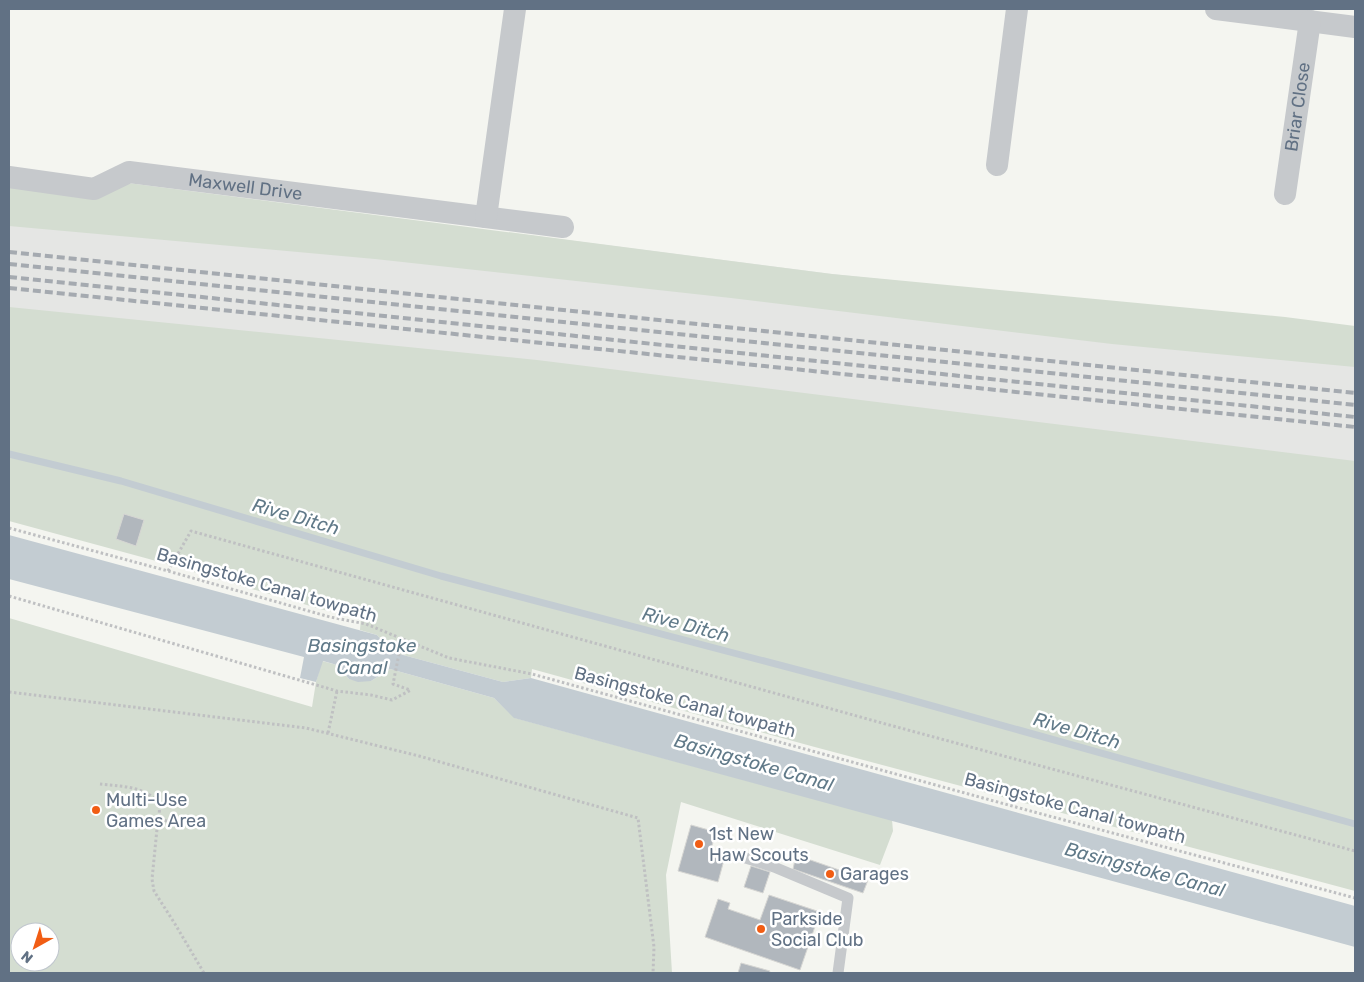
<svg xmlns="http://www.w3.org/2000/svg" width="1364" height="982" font-family="Rubik,sans-serif">
	<style>
		.built { fill: #e5e6e4 }
		.green { fill: #d4ddd1; fill-rule: evenodd }
		.water { fill: #c3ccd2 }
		.lines { fill: none; stroke-linecap: round; stroke-linejoin: round }
		.stream { stroke: #c3ccd2; stroke-width: 7 }
		.building { fill: #b1b7bd; stroke: #d6d6d3 }
		.path { stroke: #bfc0c2; stroke-width: 3; stroke-dasharray: 2.5 2.5; stroke-linecap: butt }
		.service { stroke: #c6c9cc; stroke-width: 11 }
		.minor { stroke: #c6c9cc; stroke-width: 22 }
		.rail { stroke: #a5aab0; stroke-width: 4; stroke-dasharray: 8 4; stroke-linecap: butt }
		.poi-dot { fill: #f15d14; stroke: #fff; stroke-width: 2 }
		.labels { text-anchor: middle; stroke-width: 5; stroke-linejoin: round; paint-order: stroke }
		.street-label { font-size: 18px; fill: #617184; stroke: #fff }
		.poi-label { font-size: 18px; fill: #617184; stroke: #fff; text-anchor: start }
		.water-label { font-size: 19px; font-style: italic; fill: #617a89; stroke: #fff }
	</style>
	<rect width="100%" height="100%" fill="#f4f5f0"/>
	<polygon class="built" points="9,186 520,234 832,274 1355,329 1355,478 9,340"/>
	<g class="green">
		<polygon points="9,169 128,183 832,274 1285,317 1355,326 1355,367 1112,344 731,298 375,259 9,226"/>
		<polygon points="9,307 537,360 1355,461 1355,891 811,746 532,669 531,678 503,682 392,652 377,635 360,630 361,617 324,610 149,559 9,521"/>
		<path d="M9,618l303,89 4,-25 6,-21 15,4 12,14 22,2 19,-12 104,29 21,20 377,102 1,11 -13,34 -199,-63 -15,73 6,98h-663zM20,932h30v30h-30z"/>
	</g>
	<polygon class="water" points="9,535 377,635 392,652 503,682 531,678 1355,906 1355,947 514,718 494,698 390,669 371,681 358,682 349,679 337,665 323,661 316,682 300,678 304,657 9,579"/>
	<g class="lines">
		<polyline class="stream" points="9,454 121,481 441,576 897,696 1355,824"/>
	</g>
	<g class="building">
		<polygon points="124,514 144,520 136,546 116,539"/>
		<polygon points="691,825 716,832 709,856 724,860 718,882 678,871"/>
		<polygon points="796,855 868,880 863,893 793,869"/>
		<polygon points="751,866 770,872 763,893 744,887"/>
		<polygon points="769,895 820,912 800,970 705,937 718,899 730,903 728,909 760,920"/>
		<polygon points="741,963 770,971 769,973 738,973"/>
	</g>
	<g class="lines">
		<g class="path">
			<polyline points="9,528 168,571 330,617 366,624 449,658 532,674 1023,809 1355,898"/>
			<polyline points="168,571 191,531 882,723 1355,851"/>
			<polyline points="9,596 337,691 371,695 392,700 411,690"/>
			<polyline points="402,639 393,684 410,690"/>
			<polyline points="9,692 306,728 419,756 638,818 654,947 653,973"/>
			<polyline points="328,733 337,691"/>
			<path d="M100,784c17,2 53,2 59,23 1,3 0,8 -1,12"/>
			<polyline points="167,821 158,819 152,879 154,891 175,924 204,973"/>
		</g>
		<polyline class="service" points="736,855 774,867 848,898 838,973"/>
		<g class="minor">
			<polyline points="1216,9 1355,27"/>
			<polyline points="997,165 1017,9"/>
			<path id="s1" d="M9,177l85,12 35,-17 434,55"/>
			<path id="s2" d="M1285,194l25,-173"/>
			<polyline points="486,217 515,9"/>
		</g>
		<g class="rail">
			<polyline points="9,252 1355,393"/>
			<polyline points="9,264 1355,405"/>
			<polyline points="9,277 1355,417"/>
			<polyline points="9,288 1355,427"/>
		</g>
	</g>
	<g class="poi-dot">
		<circle cx="96" cy="810" r="5"/>
		<circle cx="699" cy="844" r="5"/>
		<circle cx="830" cy="874" r="5"/>
		<circle cx="761" cy="929" r="5"/>
	</g>
	<g class="labels">
		<g class="street-label">
			<text dy="6" stroke="none"><textPath href="#s2" startOffset="88">Briar Close</textPath></text>
			<text dy="6" stroke="none"><textPath href="#s1" startOffset="242">Maxwell Drive</textPath></text>
			<text transform="translate(267 585) rotate(16)" y="6">Basingstoke Canal towpath</text>
			<text transform="translate(685 702) rotate(15)" y="6">Basingstoke Canal towpath</text>
			<text transform="translate(1075 808) rotate(15)" y="6">Basingstoke Canal towpath</text>
		</g>
		<g class="poi-label">
			<text x="106" y="806">Multi-Use<tspan x="106" dy="21">Games Area</tspan></text>
			<text x="709" y="840">1st New<tspan x="709" dy="21">Haw Scouts</tspan></text>
			<text x="840" y="880">Garages</text>
			<text x="771" y="925">Parkside<tspan x="771" dy="21">Social Club</tspan></text>
		</g>
		<g class="water-label">
			<text transform="translate(296 516) rotate(16)" y="7">Rive Ditch</text>
			<text transform="translate(686 624) rotate(15)" y="7">Rive Ditch</text>
			<text x="362" y="652">Basingstoke<tspan x="362" dy="22">Canal</tspan></text>
			<text transform="translate(1077 730) rotate(16)" y="7">Rive Ditch</text>
			<text transform="translate(754 762) rotate(16)" y="7">Basingstoke Canal</text>
			<text transform="translate(1145 869) rotate(15)" y="7">Basingstoke Canal</text>
		</g>
	</g>
	<rect width="1364" height="982" fill="none" stroke="#617184" stroke-width="20"/>
	<g transform="translate(35 947) rotate(219)"><circle r="24" fill="#ffffff" stroke="#c0c6ce"/>
	<path d="M0-4L9 19L0 12L-9 19Z" fill="#f15d14"/>
	<text y="-8" font-size="14" font-weight="bold" text-anchor="middle" fill="#617184">N</text>
	</g>
</svg>
